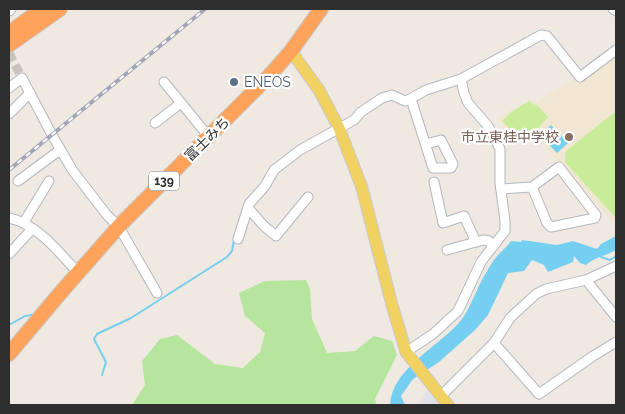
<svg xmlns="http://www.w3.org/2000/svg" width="625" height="414" font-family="Raleway,'Noto Sans JP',sans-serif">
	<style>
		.industrial { fill: #e3e1e8 }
		.education { fill: #f0e6d1 }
		.green { fill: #b6e59e }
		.pitch { fill: #c9ec9a }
		.water { fill: #75cff0 }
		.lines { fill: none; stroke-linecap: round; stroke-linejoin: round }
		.stream { stroke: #75cff0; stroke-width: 2 }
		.minor-tunnel { stroke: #c8c4bd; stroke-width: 9; stroke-dasharray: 9 4.5; stroke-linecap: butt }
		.minor-casing { stroke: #b4b7c1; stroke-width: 11 }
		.major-casing { stroke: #c9c9c9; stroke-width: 13 }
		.highway-casing { stroke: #c9c9c9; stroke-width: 16 }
		.minor { stroke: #fff; stroke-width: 9 }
		.major { stroke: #f2d163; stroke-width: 11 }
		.highway { stroke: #ffa35c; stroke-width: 14 }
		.rail-casing { stroke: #a3a6b8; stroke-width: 4 }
		.rail { stroke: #fff; stroke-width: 2; stroke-dasharray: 5.5; stroke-linecap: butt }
		.service-dot { fill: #5c6f8a; stroke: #fff; stroke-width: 2 }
		.education-dot { fill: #8d6e63; stroke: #fff; stroke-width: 2 }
		.labels { text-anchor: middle; stroke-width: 4.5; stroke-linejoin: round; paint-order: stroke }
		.shield { fill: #fff; stroke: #6d6d6d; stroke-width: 1 }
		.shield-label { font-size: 12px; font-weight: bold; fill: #2e2e2e }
		.service-label { font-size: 14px; fill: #4e5e75; stroke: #fff; text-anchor: start }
		.education-label { font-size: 14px; fill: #785e54; stroke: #fff; text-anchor: end }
		.street-label { font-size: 14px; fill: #2e2e2e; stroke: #fff }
	</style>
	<rect width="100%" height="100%" fill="#efe9e1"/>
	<polygon class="industrial" points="428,390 440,405 420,405 419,403 424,393"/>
	<polygon class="education" points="616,54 616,221 614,223 544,145 512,133 496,119 514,108 516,109 530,100 534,104 536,103 573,79 580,82"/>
	<polygon class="green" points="306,280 310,289 312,319 327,353 355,351 374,336 392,341 397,355 375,399 377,405 132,405 145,385 142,361 160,339 177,335 215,364 243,368 260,352 265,333 245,316 239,293 265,281"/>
	<g class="pitch">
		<polygon points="529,101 534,105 536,104 548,117 529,139 513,132 502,121 514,110"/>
		<polygon points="616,111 616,218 565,162 566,151"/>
	</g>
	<g class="water">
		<polygon points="551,125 568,143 557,153 540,135"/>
		<path d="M616,236v14c-10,6 -21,7 -30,15l-6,-2 -6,-7 -1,6 -25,10 -4,-7 -12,-5 -8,11 -16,2 -20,42 -13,15 -36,32 -26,17 -12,17 4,9h-15c2,-38 51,-59 72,-86 9,-13 14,-28 21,-41 5,-8 9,-17 15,-23 4,-5 9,-8 13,-14l10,1 1,-2 35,5 16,-4 24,8 4,-5z"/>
	</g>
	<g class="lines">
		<g class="stream">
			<polyline points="601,257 610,260 616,256"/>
			<polyline points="9,325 25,316 36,314"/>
			<polyline points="102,375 106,362 94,339 97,334 131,318 227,257 232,251 234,240"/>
		</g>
		<polyline class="minor-tunnel" points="9,53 22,78"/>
		<g class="minor-casing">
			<g id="minor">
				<polyline points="613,9 616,11"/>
				<polyline points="9,11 11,9"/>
				<polyline points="164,82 209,137"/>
				<polyline points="9,88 22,78 52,135 73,171 107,215 119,227 157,293"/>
				<polyline points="411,99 433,168 451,168 453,164 441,140 426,144"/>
				<polyline points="9,114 30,93"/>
				<polyline points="155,123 181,103"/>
				<polyline points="18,181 60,150"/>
				<polyline points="434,182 443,223 464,216 476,242"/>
				<polyline points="501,189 532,187 559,167 596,215 595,218 551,227 547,223 532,187"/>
				<polyline points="248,208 264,226 276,236 308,197"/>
				<path d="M9,218c27,5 51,35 69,55"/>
				<polyline points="24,222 49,181"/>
				<polyline points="238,239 249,204 265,186 274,170 300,150 354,120 361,112 382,98 392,95 405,101 410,99 426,90 461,79 541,35 547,36 580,77 616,50"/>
				<polyline points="447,250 483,240 489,241 492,246"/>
				<polyline points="9,254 32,229"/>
				<polyline points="586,280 616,317"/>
				<polyline points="494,343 539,394 593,356 616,342"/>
				<polyline points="406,352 433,334 458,311 481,262 505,231 505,221 500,183 500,149 488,126 468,103 464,93 461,79"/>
				<polyline points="441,396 494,343 510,318 536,294 546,289 586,280 616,266"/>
			</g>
		</g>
		<g class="major-casing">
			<polyline id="major" points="291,51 319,90 339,128 362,188 392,305 406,352 448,405"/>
		</g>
		<g class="highway-casing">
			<g id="highway">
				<polyline points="9,33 42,9"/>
				<polyline points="9,45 60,9"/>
				<polyline points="9,354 62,291 121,224 270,75 291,51 321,9"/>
			</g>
		</g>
		<use href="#minor" class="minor"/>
		<use href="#major" class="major"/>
		<use href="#highway" class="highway"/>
		<g class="rail-casing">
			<polyline id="rail" points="9,170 205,9"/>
		</g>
		<use href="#rail" class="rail"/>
	</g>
	<circle class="service-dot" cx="234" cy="82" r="5"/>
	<circle class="education-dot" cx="569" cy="137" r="5"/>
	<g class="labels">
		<rect class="shield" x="149" y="171.5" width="30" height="19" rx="4"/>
		<g class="shield-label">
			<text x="164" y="185">139</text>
		</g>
		<g class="service-label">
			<text x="244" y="87">ENEOS</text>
		</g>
		<g class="education-label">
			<text x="559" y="142">市立東桂中学校</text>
		</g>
		<g class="street-label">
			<text transform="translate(207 139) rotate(-44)" y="5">富士みち</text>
		</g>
	</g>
	<rect width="625" height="414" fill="none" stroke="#2e2e2e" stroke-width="20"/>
</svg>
